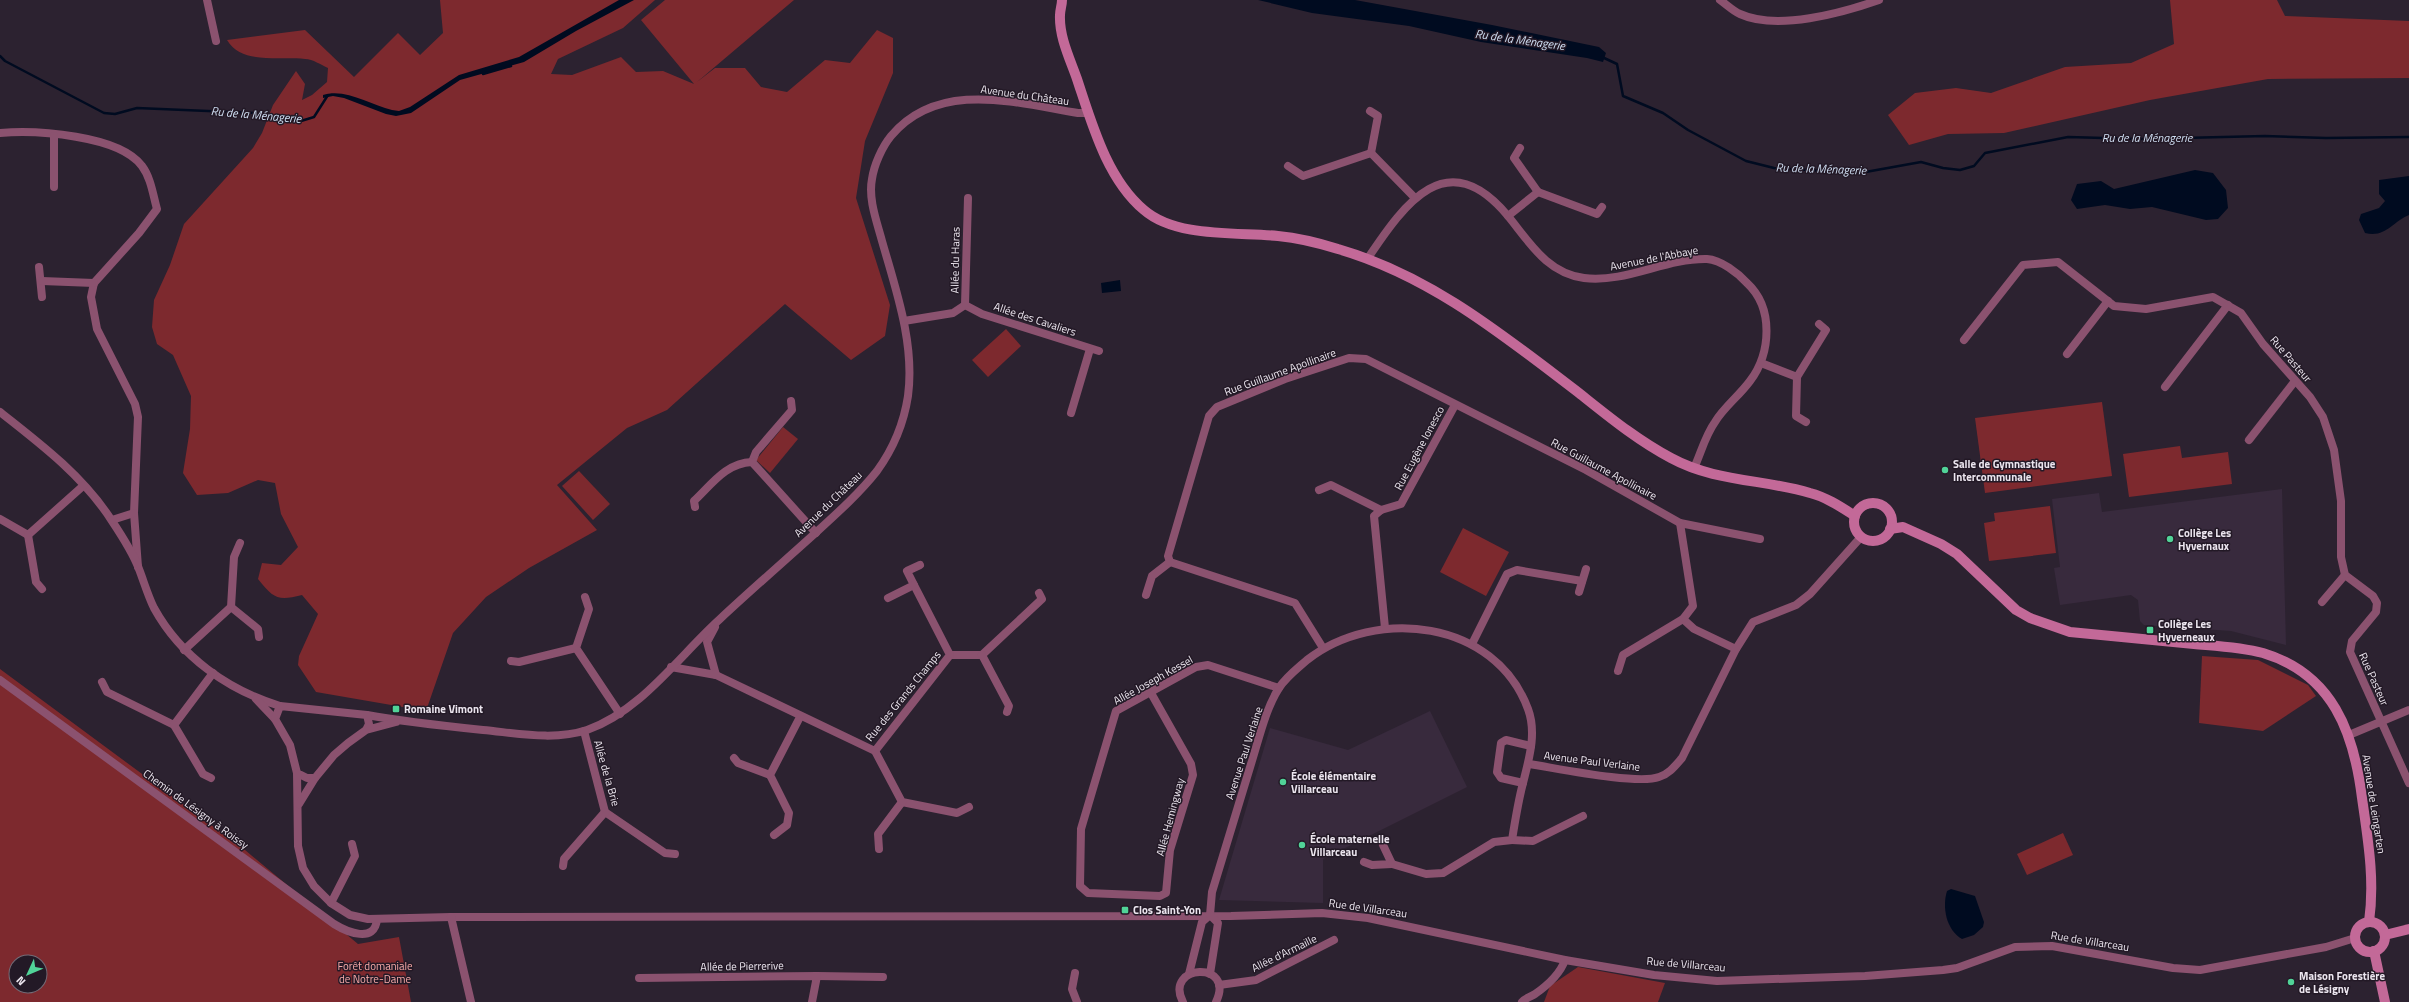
<svg xmlns="http://www.w3.org/2000/svg" width="2409" height="1002" font-family="'Titillium Web',sans-serif">
	<style>
		.built { fill: #382a3d }
		.green { fill: #7d292e; fill-rule: evenodd }
		.water { fill: #000b20 }
		.lines { fill: none; stroke-linecap: round; stroke-linejoin: round }
		.stream { stroke: #000b20; stroke-width: 2.5 }
		.street { stroke: #8b526f; stroke-width: 8 }
		.secondary { stroke: #c36998; stroke-width: 10 }
		.poi-dot { fill: #51d398; stroke: #231926; stroke-width: 1.5 }
		.labels { text-anchor: middle; stroke-width: 3; stroke-linejoin: round; paint-order: stroke }
		.street-label { font-size: 11px; fill: #ece6ef; stroke: #231926 }
		.poi-label { font-size: 11px; font-weight: bold; fill: #ece6ef; stroke: #231926; text-anchor: start }
		.park-label { font-size: 11px; fill: #f9aaa9; stroke: #231926 }
		.water-label { font-size: 12px; font-style: italic; fill: #d0dff3; stroke: #231926 }
	</style>
	<rect width="100%" height="100%" fill="#2c2230"/>
	<g class="built">
		<polygon points="2282,489 2286,645 2231,631 2144,625 2140,621 2138,600 2131,595 2060,605 2054,568 2060,567 2052,499 2099,493 2102,512"/>
		<polygon points="1430,711 1467,787 1323,859 1323,903 1219,900 1270,728 1348,750"/>
	</g>
	<g class="green">
		<path d="M440,0h215l-32,28 -65,31 -7,15 21,1 49,-18 15,15 27,-1 31,13 -53,-64 24,-20h129l-97,82 18,-14h30l16,19 26,5 38,-32 25,3 27,-33 16,8v35l-28,68 -9,57 34,107 -5,31 -34,24 -66,-56 -118,106 -40,18 -70,57 40,45 -68,38 -43,29 -33,36 -27,78 -110,-19 -18,-27 1,-9 19,-42 -16,-19c-24,6 -28,4 -44,-16l4,-16 19,2 17,-18 -17,-33 -6,-31 -17,-3 -30,13 -31,2 -14,-22 7,-44 1,-33 -18,-41 -16,-11 -5,-17 2,-27 16,-35 14,-41 69,-76 9,-15 11,-28 23,-34 9,13 -3,16 10,-5 15,-13 1,-14c-7,-3 -15,-9 -23,-9 -26,-3 -63,6 -78,-19l78,-10 49,47 44,-44 22,22 23,-22z"/>
		<polygon points="2170,0 2277,0 2285,16 2409,21 2409,78 2268,79 2150,100 2004,133 1948,134 1909,145 1888,115 1915,93 1956,88 1991,93 2065,67 2131,63 2174,44"/>
		<polygon points="1006,329 1021,346 988,377 972,360"/>
		<polygon points="2102,402 2112,476 1985,493 1975,418"/>
		<polygon points="783,427 798,439 770,473 756,460"/>
		<polygon points="2180,446 2182,458 2228,452 2232,484 2129,497 2123,454"/>
		<polygon points="579,471 610,504 593,520 562,486"/>
		<polygon points="2050,506 2056,553 1989,561 1984,523 1995,521 1994,513"/>
		<polygon points="1463,528 1509,552 1486,596 1440,572"/>
		<polygon points="2202,656 2258,660 2308,685 2316,696 2263,731 2199,723"/>
		<path d="M0,669l245,181 113,94 41,-7 12,65h-411zM16,962h24v24h-24z"/>
		<polygon points="2063,833 2073,855 2027,875 2017,854"/>
		<polygon points="1578,967 1665,983 1658,1002 1544,1002 1550,986"/>
	</g>
	<g class="water">
		<path d="M619,0h15l-58,31 -52,31 -64,18 -49,33 -15,3 -10,-2 -42,-16 -11,-2 -10,2v-3c23,-7 47,10 69,15l7,1 11,-4 49,-32 60,-18z"/>
		<polygon points="1258,0 1355,0 1492,25 1599,47 1606,53 1603,62 1587,58 1481,42 1409,26 1312,13"/>
		<polygon points="2195,170 2213,173 2226,190 2228,208 2218,219 2206,220 2152,207 2130,209 2105,205 2077,209 2071,200 2077,184 2101,181 2114,189"/>
		<path d="M2409,176v39c-17,7 -23,23 -44,18l-6,-13 2,-6 18,-6 6,-7 -6,-7v-14z"/>
		<polygon points="1120,280 1121,291 1102,293 1101,283"/>
		<path d="M1951,889l24,7 9,26 -1,5 -9,8 -12,4c-16,-9 -20,-32 -15,-48z"/>
	</g>
	<g class="lines">
		<g class="stream">
			<polyline points="0,56 5,61 104,113 115,114 137,108 255,113 301,121 314,117 328,95"/>
			<polyline points="1602,57 1617,64 1623,96 1663,113 1688,130 1746,161 1774,168 1860,173 1921,162 1943,168 1960,170 1974,166 1985,153 2068,137 2140,139 2265,136 2326,138 2409,137"/>
			<polyline points="483,74 511,66"/>
		</g>
		<g class="street">
			<polyline points="207,0 216,41"/>
			<path d="M1720,0c6,4 13,11 20,14 37,17 102,-1 139,-14"/>
			<polyline points="1370,111 1378,116 1371,153"/>
			<path d="M0,133c36,-3 119,2 142,33 9,12 11,29 15,43l-18,24 -45,50 -3,14 6,32 38,75 3,13 -4,96 4,54"/>
			<polyline points="54,136 54,187"/>
			<polyline points="1520,148 1514,158 1538,192"/>
			<polyline points="1288,166 1303,176 1371,153 1414,197"/>
			<polyline points="1538,192 1597,214 1602,207"/>
			<polyline points="1508,216 1538,192"/>
			<path d="M1368,258c37,-55 79,-115 140,-42 22,27 39,57 76,62 43,5 81,-20 123,-19 14,1 31,14 40,24 27,25 24,70 3,98 -11,15 -26,26 -35,41 -10,14 -14,31 -21,46"/>
			<polyline points="39,267 42,297"/>
			<polyline points="42,281 94,283"/>
			<polyline points="965,305 982,314 1099,351"/>
			<polyline points="904,321 953,313 965,305 968,198"/>
			<polyline points="1964,340 2023,265 2058,262 2114,306 2146,309 2213,297 2241,313 2263,344 2310,397 2323,417 2334,450 2341,501 2341,557 2345,575 2373,596 2377,603 2376,612 2352,641 2350,652 2409,783"/>
			<polyline points="2067,354 2108,301"/>
			<polyline points="1761,363 1797,377 1826,330 1819,324"/>
			<polyline points="1797,377 1796,416 1806,422"/>
			<polyline points="2165,387 2228,305"/>
			<polyline points="791,401 792,410 756,452 752,462 816,533"/>
			<path d="M0,412c41,32 84,65 112,109 10,15 21,32 27,48 5,13 9,27 15,39 27,49 74,82 126,98"/>
			<polyline points="1071,413 1090,349"/>
			<polyline points="2249,440 2295,381"/>
			<polyline points="1319,490 1331,485 1381,510"/>
			<path d="M695,507l-1,-6c18,-17 32,-38 58,-39"/>
			<polyline points="0,519 28,535 83,486"/>
			<polyline points="112,520 134,513"/>
			<polyline points="1680,523 1760,539"/>
			<polyline points="28,535 36,582 42,589"/>
			<polyline points="1579,592 1586,569"/>
			<polyline points="1146,595 1152,576 1170,562"/>
			<polyline points="585,597 589,609 576,648 620,714"/>
			<polyline points="888,598 914,585 907,571 920,565"/>
			<polyline points="2322,602 2345,575"/>
			<polyline points="231,607 258,629 259,637"/>
			<polyline points="1683,619 1694,629 1736,649"/>
			<polyline points="715,627 707,642 716,675"/>
			<polyline points="1385,628 1374,516 1381,510 1401,504 1455,405"/>
			<polyline points="1472,644 1507,574 1517,570 1582,581"/>
			<polyline points="1323,648 1295,603 1170,562 1168,556 1209,416 1217,407 1285,379 1349,358 1366,359 1586,470 1680,523 1693,606 1683,619 1623,655 1618,671"/>
			<polyline points="184,650 231,607 234,557 240,543"/>
			<polyline points="950,655 982,655"/>
			<polyline points="982,655 1042,599 1039,593"/>
			<polyline points="982,655 1009,706 1007,712"/>
			<polyline points="511,661 519,662 576,648"/>
			<polyline points="671,667 716,675 875,751 950,655 914,585"/>
			<path d="M0,680l334,244c13,8 41,20 43,-5"/>
			<polyline points="102,682 107,692 174,725 213,673"/>
			<polyline points="1151,693 1191,764 1193,775 1170,850 1166,893 1160,896 1088,893 1080,886 1081,829 1116,711 1196,667 1208,665 1279,688"/>
			<polyline points="256,699 275,719"/>
			<path d="M367,715c38,7 77,11 116,15 33,3 71,11 104,0 54,-19 92,-74 133,-111 30,-28 61,-55 91,-82 23,-21 47,-42 66,-66 16,-22 27,-49 31,-75 7,-52 -12,-106 -26,-155 -5,-19 -14,-42 -10,-62 2,-14 10,-32 19,-43 48,-57 125,-33 187,-23h11"/>
			<polyline points="174,725 203,774 211,778"/>
			<polyline points="366,730 369,724 367,715 280,706 275,719 290,745 297,773 307,778 315,778 334,755 348,743 366,730 396,722"/>
			<polyline points="584,731 605,812 665,853 675,854"/>
			<polyline points="2349,735 2409,710"/>
			<polyline points="875,751 902,802 957,813 969,807"/>
			<polyline points="734,758 738,763 770,775"/>
			<path d="M1529,764c27,4 108,21 130,13 10,-3 16,-11 23,-19l54,-109 17,-27 43,-17 14,-11 51,-57"/>
			<polyline points="297,773 298,846 303,868 314,886 331,903 350,915 368,919 451,917 1231,916 1322,913 1368,918 1565,960 1654,975 1717,981 1865,976 1943,970 1957,968 2015,947 2052,946 2173,968 2200,970 2326,947 2355,938"/>
			<polyline points="1523,783 1501,778 1497,772 1501,743 1506,740 1531,746"/>
			<polyline points="299,804 315,778"/>
			<polyline points="774,835 787,825 789,813 770,775 800,717"/>
			<polyline points="1512,840 1533,841 1583,816"/>
			<polyline points="879,849 878,834 902,802"/>
			<polyline points="1364,862 1372,865 1392,864 1383,845"/>
			<polyline points="563,866 564,859 605,812"/>
			<polyline points="331,903 355,856 352,844"/>
			<path d="M1210,915l2,-23c13,-42 26,-85 39,-128 8,-25 14,-54 28,-76 7,-11 19,-20 28,-28 69,-54 188,-40 221,49 9,24 1,50 -5,74 -5,19 -8,38 -11,57l-18,2 -51,31 -17,1 -34,-10"/>
			<polyline points="451,917 471,1002"/>
			<polyline points="1075,973 1072,989 1077,1002"/>
			<polyline points="1189,974 1202,922 1210,915"/>
			<polyline points="1210,974 1218,923 1210,915"/>
			<polyline points="817,976 883,977"/>
			<polyline points="639,978 817,976 812,1002"/>
			<polyline points="1219,985 1256,980 1334,940"/>
			<path d="M1183,1002c-20,-38 53,-42 33,0"/>
			<path d="M1522,1002c3,-4 9,-5 13,-8 13,-9 25,-20 30,-34"/>
		</g>
		<g class="secondary">
			<path d="M1062,0c0,5 -2,10 -2,15 -1,22 10,44 17,64 15,45 30,100 67,131 32,28 94,22 134,26 21,2 41,7 60,13 93,27 166,87 241,144 29,23 58,47 92,65 44,24 92,21 139,35 16,4 31,14 45,23"/>
			<circle cx="1873" cy="522" r="19"/>
			<path d="M1890,529l13,-2 38,17 16,10 59,56 14,8 40,14c42,4 83,8 124,12 23,2 47,3 69,9 70,21 91,80 99,145 6,42 13,82 7,124"/>
			<circle cx="2370" cy="937" r="15"/>
			<polyline points="2385,935 2409,929"/>
			<polyline points="2374,951 2385,1002"/>
		</g>
	</g>
	<g class="poi-dot">
		<circle cx="1945" cy="470" r="4"/>
		<circle cx="2170" cy="539" r="4"/>
		<rect x="2146" y="626" width="8" height="8" rx="2"/>
		<rect x="392" y="705" width="8" height="8" rx="2"/>
		<circle cx="1283" cy="782" r="4"/>
		<circle cx="1302" cy="845" r="4"/>
		<rect x="1121" y="906" width="8" height="8" rx="2"/>
		<circle cx="2291" cy="982" r="4"/>
	</g>
	<g class="labels">
		<g class="street-label">
			<text transform="translate(1025 95) rotate(8)" y="4">Avenue du Château</text>
			<text transform="translate(1654 258) rotate(-11)" y="4">Avenue de l'Abbaye</text>
			<text transform="translate(955 260) rotate(-89)" y="4">Allée du Haras</text>
			<text transform="translate(1035 319) rotate(18)" y="4">Allée des Cavaliers</text>
			<text transform="translate(2291 359) rotate(49)" y="4">Rue Pasteur</text>
			<text transform="translate(1280 372) rotate(-20)" y="4">Rue Guillaume Apollinaire</text>
			<text transform="translate(1419 448) rotate(-62)" y="4">Rue Eugène Ionesco</text>
			<text transform="translate(1604 469) rotate(28)" y="4">Rue Guillaume Apollinaire</text>
			<text transform="translate(828 504) rotate(-44)" y="4">Avenue du Château</text>
			<text transform="translate(2374 679) rotate(66)" y="4">Rue Pasteur</text>
			<text transform="translate(1153 680) rotate(-29)" y="4">Allée Joseph Kessel</text>
			<text transform="translate(903 696) rotate(-51)" y="4">Rue des Grands Champs</text>
			<text transform="translate(1244 753) rotate(-72)" y="4">Avenue Paul Verlaine</text>
			<text transform="translate(1592 761) rotate(7)" y="4">Avenue Paul Verlaine</text>
			<text transform="translate(607 773) rotate(74)" y="4">Allée de la Brie</text>
			<text transform="translate(2374 804) rotate(81)" y="4">Avenue de Leingarten</text>
			<text transform="translate(196 809) rotate(36)" y="4">Chemin de Lésigny à Roissy</text>
			<text transform="translate(1170 817) rotate(-75)" y="4">Allée Hemingway</text>
			<text transform="translate(1368 908) rotate(8)" y="4">Rue de Villarceau</text>
			<text transform="translate(2090 941) rotate(9)" y="4">Rue de Villarceau</text>
			<text transform="translate(1284 953) rotate(-26)" y="4">Allée d'Armaille</text>
			<text transform="translate(1686 964) rotate(5)" y="4">Rue de Villarceau</text>
			<text transform="translate(742 966) rotate(-1)" y="4">Allée de Pierrerive</text>
		</g>
		<g class="poi-label">
			<text x="1953" y="468">Salle de Gymnastique<tspan x="1953" dy="13">Intercommunale</tspan></text>
			<text x="2178" y="537">Collège Les<tspan x="2178" dy="13">Hyvernaux</tspan></text>
			<text x="2158" y="628">Collège Les<tspan x="2158" dy="13">Hyverneaux</tspan></text>
			<text x="404" y="713">Romaine Vimont</text>
			<text x="1291" y="780">École élémentaire<tspan x="1291" dy="13">Villarceau</tspan></text>
			<text x="1310" y="843">École maternelle<tspan x="1310" dy="13">Villarceau</tspan></text>
			<text x="1133" y="914">Clos Saint-Yon</text>
			<text x="2299" y="980">Maison Forestière<tspan x="2299" dy="13">de Lésigny</tspan></text>
		</g>
		<g class="park-label">
			<text x="375" y="970">Forêt domaniale<tspan x="375" dy="13">de Notre-Dame</tspan></text>
		</g>
		<g class="water-label">
			<text transform="translate(1520 40) rotate(8)" y="4">Ru de la Ménagerie</text>
			<text transform="translate(256 115) rotate(5)" y="4">Ru de la Ménagerie</text>
			<text x="2147" y="142">Ru de la Ménagerie</text>
			<text transform="translate(1821 169) rotate(2)" y="4">Ru de la Ménagerie</text>
		</g>
	</g>
	<g transform="translate(28 974) rotate(226)"><circle r="19" fill="#231926" stroke="#736b76"/>
	<path d="M0-3L7 15L0 10L-7 15Z" fill="#51d398"/>
	<text y="-6" font-size="11" font-weight="bold" text-anchor="middle" fill="#ece6ef">N</text>
	</g>
</svg>
